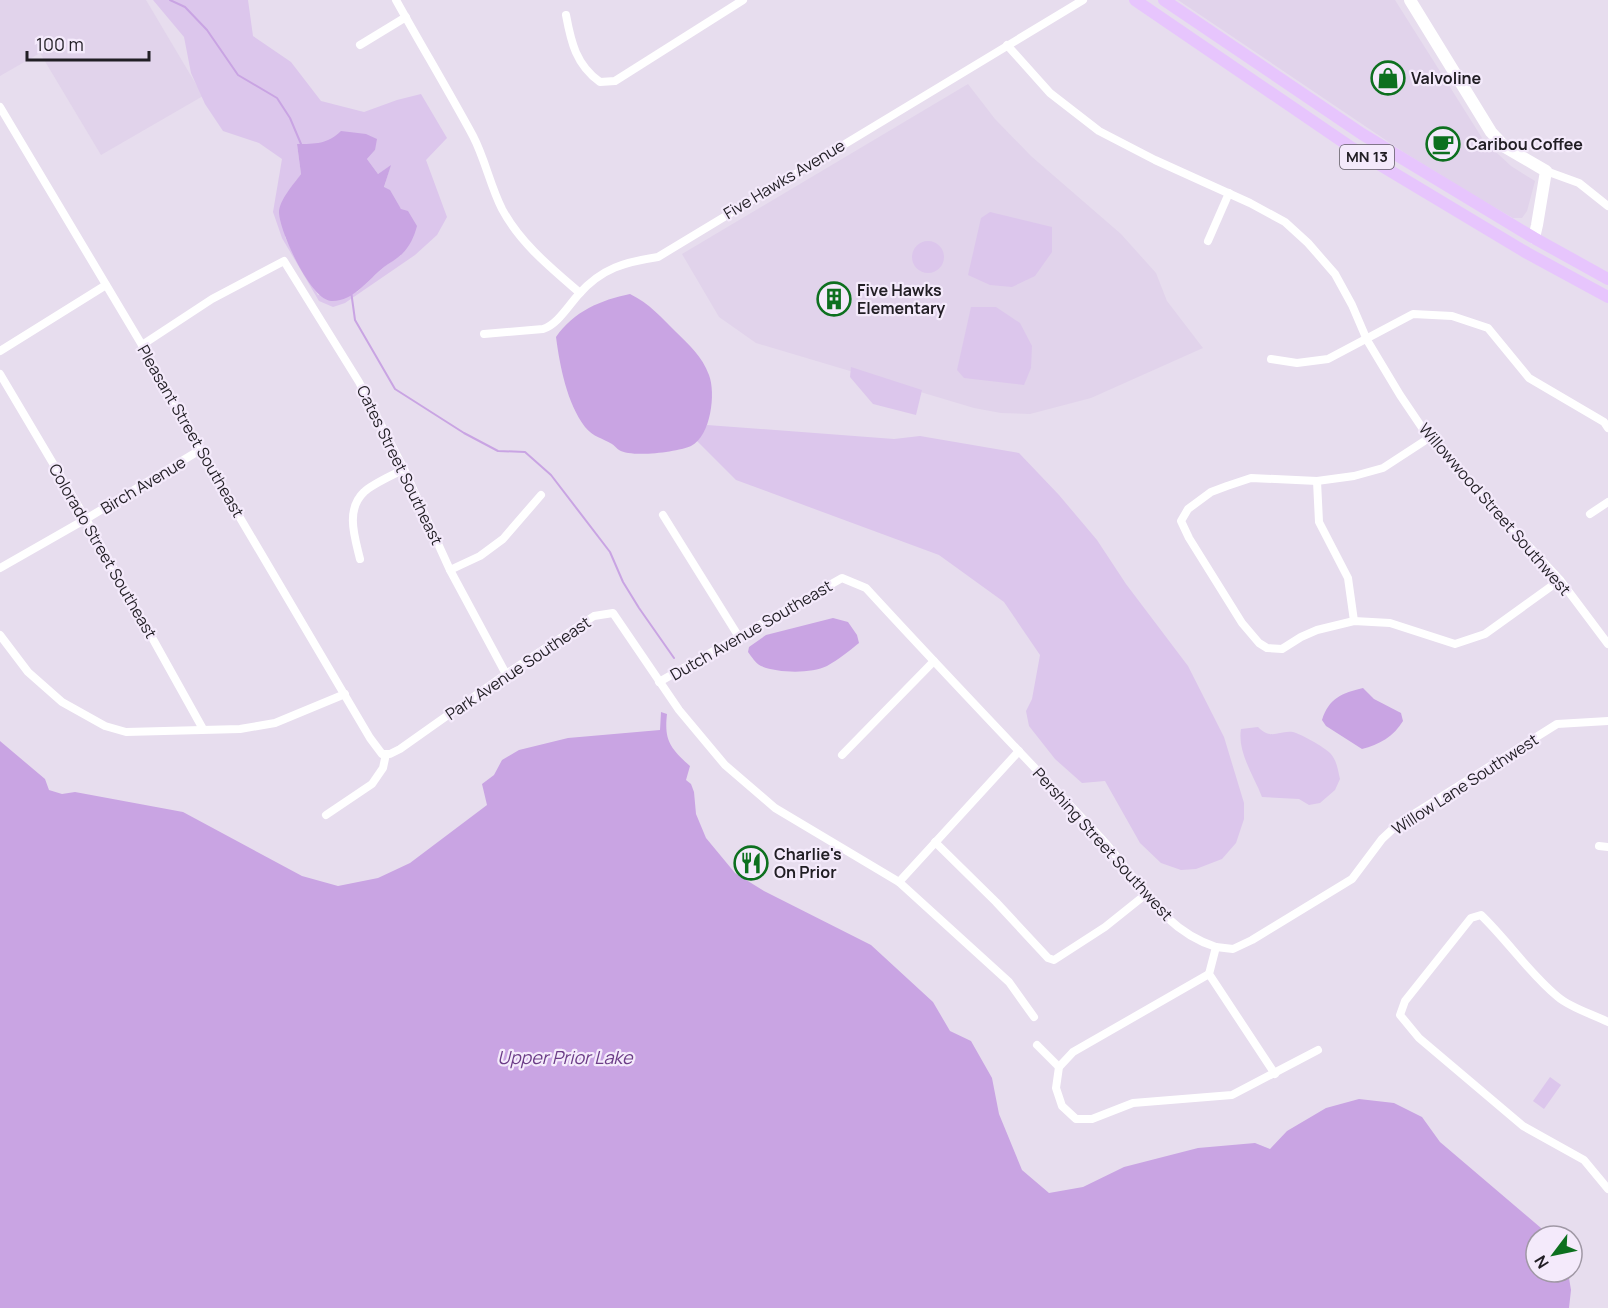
<svg xmlns="http://www.w3.org/2000/svg" width="1608" height="1308" font-family="Manrope,sans-serif">
	<style>
		.built { fill: #e1d3eb }
		.green { fill: #dcc6ec; fill-rule: evenodd }
		.water { fill: #c9a4e3 }
		.lines { fill: none; stroke-linecap: round; stroke-linejoin: round }
		.stream { stroke: #c9a4e3; stroke-width: 2 }
		.street { stroke: #fff; stroke-width: 8 }
		.secondary { stroke: #fff; stroke-width: 12 }
		.primary { stroke: #e7c5fd; stroke-width: 12 }
		.labels { text-anchor: middle; stroke-width: 4.5; stroke-linejoin: round; paint-order: stroke }
		.shield { fill: #f4eafb; stroke: #605b64; stroke-width: 1.5 }
		.shield-label { font-size: 15px; font-weight: bold; fill: #211e24 }
		.poi-label { font-size: 16px; font-weight: bold; fill: #211e24; stroke: #f4eafb; text-anchor: start }
		.street-label { font-size: 16px; fill: #211e24; stroke: #f4eafb }
		.water-label { font-size: 18px; font-style: italic; fill: #6b3c87; stroke: #f4eafb }
	</style>
	<rect width="100%" height="100%" fill="#e7ddee"/>
	<g class="built">
		<polygon points="0,0 146,0 203,96 101,155 40,53 0,76"/>
		<polygon points="1178,0 1395,0 1484,141 1511,166 1535,181 1527,211 1522,218 1513,218 1475,196 1405,153"/>
		<polygon points="968,84 995,119 1031,156 1121,234 1156,273 1167,301 1203,348 1091,398 1030,414 1001,413 974,408 756,343 719,317 682,254"/>
	</g>
	<g class="green">
		<path d="M153,0h95l5,36 38,26 30,39 43,11 33,-12 24,-6 26,44 -21,22 21,57 -10,18 -22,20 -70,48 -12,4 -14,-6 -37,-63 -9,-26 9,-53 -23,-16 -36,-12 -18,-27 -14,-31 -7,-36zM333,139l42,11 -8,9 11,15 12,-8 -6,22 17,21v46l-16,11 -28,26 -39,3 -23,-38 -10,-20 11,-55 5,-8 -4,-30h21z"/>
		<polygon points="990,212 1052,227 1052,252 1035,276 1012,287 990,285 968,275 981,218"/>
		<circle cx="928" cy="257" r="16"/>
		<polygon points="971,307 996,307 1020,323 1032,346 1031,368 1024,385 964,378 957,370"/>
		<polygon points="851,367 922,390 916,415 873,404 850,377"/>
		<polygon points="707,425 894,439 920,436 1019,453 1059,495 1097,540 1126,584 1188,666 1224,737 1244,803 1244,819 1236,843 1222,859 1196,869 1181,870 1161,863 1140,843 1105,781 1082,783 1055,759 1029,726 1026,711 1032,699 1040,655 1004,602 939,555 736,480 697,441"/>
		<path d="M1258,727c14,14 20,3 35,5 8,2 31,15 37,21 7,7 8,18 10,26l-5,11 -15,13 -11,2 -10,-6 -37,-2c-8,-21 -25,-45 -21,-68z"/>
		<polygon points="1550,1077 1561,1085 1544,1109 1533,1101"/>
	</g>
	<g class="water">
		<path d="M341,131l25,3 11,5 -2,11 -8,9 11,15 13,-9 -7,22 6,3 11,19 7,2 9,15c-3,11 -7,20 -15,28 -5,5 -13,9 -18,13 -16,13 -31,35 -53,34 -21,-2 -51,-69 -52,-88 0,-13 15,-29 22,-39l-4,-30c18,0 31,0 44,-13z"/>
		<path d="M630,294c19,9 32,24 46,38 13,13 26,24 33,43 7,18 2,61 -18,71 -14,6 -59,12 -72,4 -2,-1 -5,-5 -7,-6 -10,-6 -19,-7 -27,-17 -18,-24 -25,-60 -29,-90 18,-26 45,-37 74,-43z"/>
		<path d="M833,618l15,4 9,13 2,8c-10,8 -21,17 -32,23 -16,8 -50,7 -66,0 -6,-3 -9,-9 -13,-14l1,-5 17,-12z"/>
		<path d="M1363,688l11,11 27,14 2,8c-9,15 -24,24 -41,28l-36,-23 -4,-6c7,-22 20,-27 41,-32z"/>
		<path d="M661,712l6,2c-3,26 3,34 23,52l-4,14 5,4 3,8 2,22 10,24 29,35 29,18 107,54 62,57 17,29 21,10 21,37 7,36 23,56 27,23 34,-6 41,-20 74,-19 57,-5 15,6 17,-18 39,-23 33,-9 35,4 28,14 18,25 101,86 6,8h-11v36h32l3,18 -2,18h-1569v-567l45,38 4,11 13,4 13,-2 108,20 119,64 36,10 40,-8 32,-15 77,-58 -5,-21 12,-9 8,-15 17,-10 49,-12 92,-8z"/>
	</g>
	<g class="lines">
		<g class="stream">
			<polyline points="170,0 185,7 207,30 238,75 277,98 290,118 301,144"/>
			<polyline points="351,291 355,320 395,389 464,433 498,451 525,452 551,475 610,552 623,582 639,608 674,658"/>
		</g>
		<g class="street">
			<path d="M396,0c25,45 52,90 77,136 12,23 17,49 29,73 18,34 49,59 78,84"/>
			<path d="M566,15c5,27 10,50 34,67l15,-1 128,-81"/>
			<polyline points="360,45 406,17"/>
			<polyline points="1007,45 1050,93 1099,131 1155,160 1250,203 1285,222 1308,243 1335,274 1352,305 1367,340 1400,395 1429,438 1560,580 1608,644"/>
			<polyline points="0,107 142,345 200,450 370,738 382,754 390,754 400,749 506,674 594,616 613,613 679,710 725,765 775,808 899,882 1009,982 1034,1017"/>
			<polyline points="1546,171 1579,183 1608,206"/>
			<polyline points="1208,241 1229,193"/>
			<path d="M484,334l59,-5c15,-5 25,-23 36,-35 23,-26 46,-32 79,-37l425,-257"/>
			<polyline points="142,345 212,299 284,261 359,382 404,469 450,570 506,674"/>
			<polyline points="0,351 106,285"/>
			<polyline points="1271,359 1297,363 1328,359 1413,314 1452,316 1488,328 1529,378 1604,422 1608,428"/>
			<polyline points="0,374 86,519 203,729"/>
			<polyline points="1429,438 1383,468 1354,476 1317,481 1251,478 1227,486 1211,492 1188,509 1181,521 1189,538 1242,623 1259,643 1267,648 1282,649 1301,637 1317,630 1354,621 1390,623 1455,644 1485,634 1560,580"/>
			<polyline points="1317,481 1319,522 1348,578 1354,621"/>
			<polyline points="1590,514 1608,502"/>
			<polyline points="663,515 739,637"/>
			<path d="M360,559c-5,-21 -15,-49 4,-67 8,-8 29,-17 40,-23"/>
			<polyline points="0,568 86,519 200,450"/>
			<polyline points="450,570 480,556 503,539 541,495"/>
			<polyline points="0,635 28,672 62,702 105,726 126,732 240,729 275,723 345,694"/>
			<path d="M659,682l183,-104 24,10c77,84 156,166 234,249 37,39 59,92 116,110l-7,27 66,100"/>
			<polyline points="842,755 934,661"/>
			<polyline points="326,815 372,784 383,768 386,754"/>
			<polyline points="935,842 996,902 1048,958 1054,960 1105,927 1145,895"/>
			<polyline points="1599,846 1608,847"/>
			<polyline points="899,882 1019,751"/>
			<polyline points="1216,947 1233,949 1252,940 1352,879 1382,839 1398,824 1557,724 1608,721"/>
			<polyline points="1209,974 1073,1052 1059,1067 1056,1088 1062,1106 1076,1119 1092,1119 1133,1103 1232,1095 1318,1050"/>
			<path d="M1608,1022c-16,-8 -37,-14 -50,-25 -29,-24 -50,-56 -77,-82l-10,3 -66,83 -5,14 19,23 104,88 61,34 24,29"/>
			<polyline points="1037,1045 1059,1067"/>
		</g>
		<polyline class="secondary" points="1410,0 1491,132 1505,147 1546,171 1537,225 1534,238"/>
		<g class="primary">
			<polyline points="1135,0 1352,148 1527,253 1608,297"/>
			<polyline points="1164,0 1362,134 1534,238 1608,279"/>
		</g>
	</g>
	<defs>
		<g id="shop-ring" transform="scale(1.725)"><circle r="9.5" fill="#f4eafb" stroke="#0d701f" stroke-width="1.5"/><path d="M-5-2.5h2.3a2.7 3.5 0 0 1 5.4 0H5L5.5 6h-11ZM-1.5-2.5h3a1.5 2.3 0 0 0-3 0Z" fill="#0d701f"/></g>
		<g id="cafe-ring" transform="scale(1.725)"><circle r="9.5" fill="#f4eafb" stroke="#0d701f" stroke-width="1.5"/><path d="M-5.5-4.5H6V0H3Q3 3.5 0 3.5H-2.5Q-5.5 3.5-5.5 0ZM3-3.2v2h1.7v-2ZM-6 4.5H4V6H-6Z" fill="#0d701f"/></g>
		<g id="building-ring" transform="scale(1.725)"><circle r="9.5" fill="#f4eafb" stroke="#0d701f" stroke-width="1.5"/><path d="M-4-6H4V6H1V3H-1V6H-4ZM-2.5-4.3h1.7v1.8h-1.7ZM.8-4.3h1.7v1.8H.8ZM-2.5-1h1.7V.8h-1.7ZM.8-1h1.7V.8H.8Z" fill="#0d701f"/></g>
		<g id="restaurant-ring" transform="scale(1.725)"><circle r="9.5" fill="#f4eafb" stroke="#0d701f" stroke-width="1.5"/><path d="M-5-6h1v4h1v-4h1v4h1v-4h1v5L-1.5 .5V6h-2V.5L-5-1ZM5-6V6H3V1.5H1.5Q1.5-4 5-6Z" fill="#0d701f"/></g>
	</defs>
	<g fill-rule="evenodd">
		<use href="#shop-ring" x="1388" y="78"/>
		<use href="#cafe-ring" x="1443" y="144"/>
		<use href="#building-ring" x="834" y="299"/>
		<use href="#restaurant-ring" x="751" y="863"/>
	</g>
	<g class="labels">
		<rect class="shield" x="1340" y="145" width="54" height="24" rx="4.5"/>
		<g class="shield-label">
			<text x="1367" y="162">MN 13</text>
		</g>
		<g class="poi-label">
			<text x="1411" y="84">Valvoline</text>
			<text x="1466" y="150">Caribou Coffee</text>
			<text x="857" y="296">Five Hawks<tspan x="857" dy="18">Elementary</tspan></text>
			<text x="774" y="860">Charlie's<tspan x="774" dy="18">On Prior</tspan></text>
		</g>
		<g class="street-label">
			<text transform="translate(784 179) rotate(-31)" y="6">Five Hawks Avenue</text>
			<text transform="translate(191 431) rotate(60)" y="6">Pleasant Street Southeast</text>
			<text transform="translate(400 465) rotate(64)" y="6">Cates Street Southeast</text>
			<text transform="translate(143 485) rotate(-31)" y="6">Birch Avenue</text>
			<text transform="translate(1495 509) rotate(49)" y="6">Willowwood Street Southwest</text>
			<text transform="translate(103 551) rotate(60)" y="6">Colorado Street Southeast</text>
			<text transform="translate(751 630) rotate(-30)" y="6">Dutch Avenue Southeast</text>
			<text transform="translate(518 668) rotate(-34)" y="6">Park Avenue Southeast</text>
			<text transform="translate(1465 784) rotate(-33)" y="6">Willow Lane Southwest</text>
			<text transform="translate(1103 844) rotate(48)" y="6">Pershing Street Southwest</text>
		</g>
		<g class="water-label">
			<text x="565" y="1064">Upper Prior Lake</text>
		</g>
	</g>
	<g transform="translate(1554 1254) rotate(238)"><circle r="28" fill="#f4eafb" stroke="#a098a5" stroke-width="1.5"/>
	<path d="M0-4.5L10 22L0 15L-10 22Z" fill="#0d701f"/>
	<text y="-9" font-size="16" font-weight="bold" text-anchor="middle" fill="#211e24">N</text>
	</g>
	<path d="M27 51v9h122v-9" fill="none" stroke="#211e24" stroke-width="3"/>
	<text x="36" y="51" font-size="18" fill="#211e24" stroke="#f4eafb" stroke-width="4.5" paint-order="stroke">100 m</text>
</svg>
